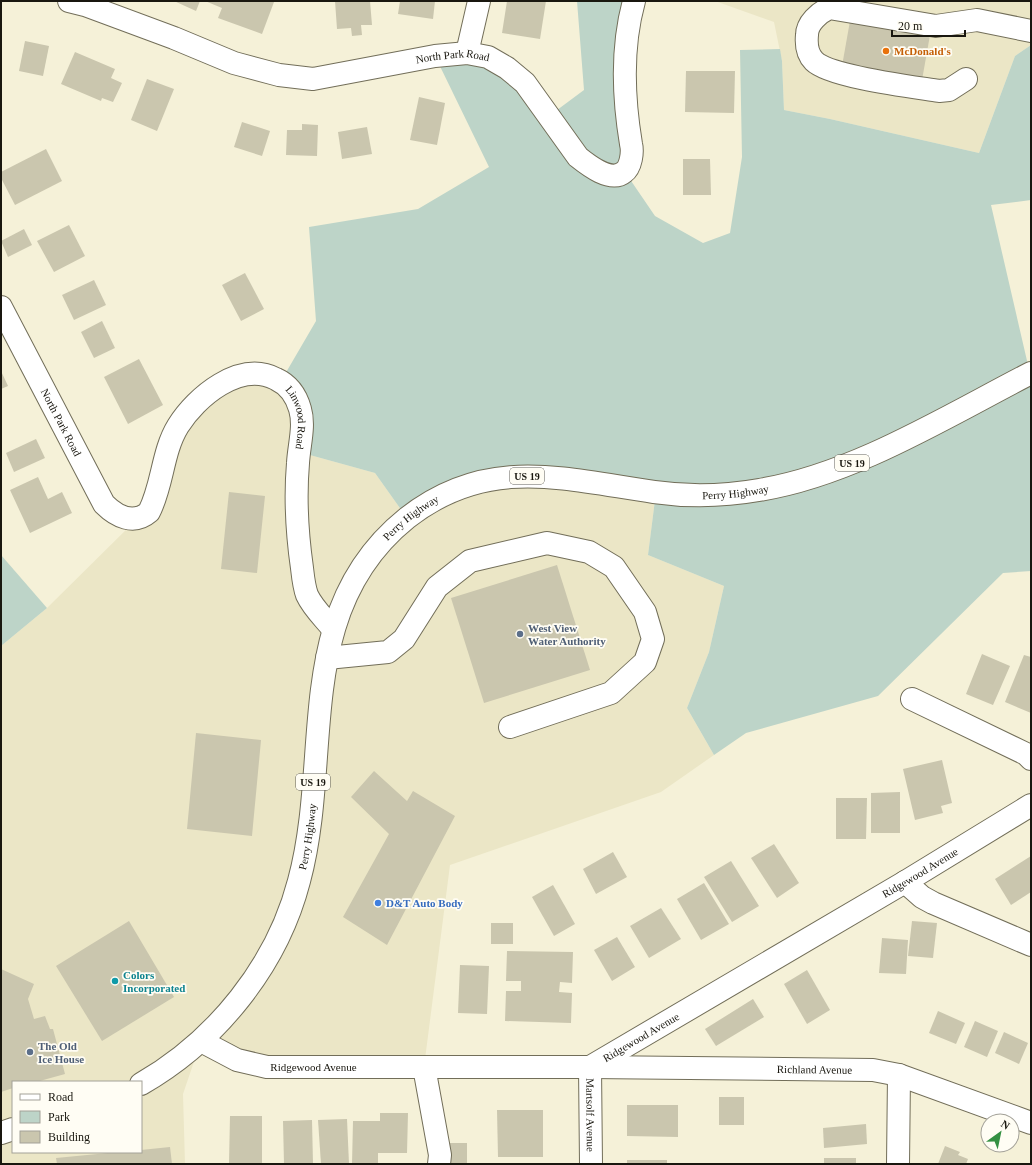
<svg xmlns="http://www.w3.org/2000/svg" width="1032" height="1165" font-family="'Times New Roman',serif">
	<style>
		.built { fill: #ebe6c6; fill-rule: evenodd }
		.green { fill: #bdd4c8 }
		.building { fill: #cac6ae }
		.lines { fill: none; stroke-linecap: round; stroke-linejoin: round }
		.minor-casing { stroke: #726e59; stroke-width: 24 }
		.major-casing { stroke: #726e59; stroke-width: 24 }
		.minor { stroke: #fff; stroke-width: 22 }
		.major { stroke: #fff; stroke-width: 22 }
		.food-dot { fill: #e8710a; stroke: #fffdf4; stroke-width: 1.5 }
		.service-dot { fill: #5c6f8a; stroke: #fffdf4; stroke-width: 1.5 }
		.shop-dot { fill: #3f7fe0; stroke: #fffdf4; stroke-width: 1.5 }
		.culture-dot { fill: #0f9aa8; stroke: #fffdf4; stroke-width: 1.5 }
		.labels { text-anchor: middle; stroke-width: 3.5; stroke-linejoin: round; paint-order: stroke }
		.shield { fill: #fffdf4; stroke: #5e5c54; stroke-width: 1 }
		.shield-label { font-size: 10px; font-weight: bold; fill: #19170f }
		.food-label { font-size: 11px; font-weight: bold; fill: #c56008; stroke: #fffdf4; text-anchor: start }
		.street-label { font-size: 11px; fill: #19170f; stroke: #fffdf4 }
		.service-label { font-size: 11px; font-weight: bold; fill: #4e5e75; stroke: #fffdf4; text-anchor: start }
		.shop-label { font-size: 11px; font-weight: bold; fill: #366cbe; stroke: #fffdf4; text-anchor: start }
		.culture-label { font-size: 11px; font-weight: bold; fill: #0d838f; stroke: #fffdf4; text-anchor: start }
	</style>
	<rect width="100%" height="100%" fill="#f5f1d8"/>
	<g class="built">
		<polygon points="715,1 1031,1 1031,45 1015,56 979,153 830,119 784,110 782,61 774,22"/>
		<path d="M233,379l54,7 12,66 76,21 32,45 76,-37 173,11 -8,63 76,31 -15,66 -22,56 27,47 -53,37 -211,73 -26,202 -137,1 -86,-27 -18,53 2,70h-184v-518l46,-38 90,-89 34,-78zM13,1082h128v70h-128z"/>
	</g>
	<g class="green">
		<polygon points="577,1 634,1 625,172 655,216 703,243 730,233 742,157 740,50 780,49 782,61 784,110 830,119 979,153 1015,56 1031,45 1031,200 991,205 1031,378 1031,571 1003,573 878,696 746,733 714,755 687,708 709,652 724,586 648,555 656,492 527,476 407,518 375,473 299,452 302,428 281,381 316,321 309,227 418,209 489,167 435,56 488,57 549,116 584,90"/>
		<polygon points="1,555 47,608 1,646"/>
	</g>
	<g class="building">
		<polygon points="174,1 200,1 196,11"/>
		<polygon points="205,1 271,1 274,2 262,34 218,18 222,8"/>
		<polygon points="335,1 370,1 372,25 361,25 362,35 352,36 351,28 337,29"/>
		<polygon points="400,1 435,1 433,19 398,14"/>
		<polygon points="507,1 546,1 540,39 502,33"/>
		<polygon points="850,21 930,35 922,80 842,66"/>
		<polygon points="25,41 49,46 43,76 19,71"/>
		<polygon points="75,52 115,69 111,78 122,83 113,102 102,98 101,101 61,84"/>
		<polygon points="686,71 735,71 734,113 685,112"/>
		<polygon points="147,79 174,89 157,131 131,120"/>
		<polygon points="419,97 445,103 437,145 410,140"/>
		<polygon points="242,122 270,131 262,156 234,147"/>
		<polygon points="302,124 318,125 317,156 286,155 287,130 302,130"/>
		<polygon points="367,127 372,154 342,159 338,132"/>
		<polygon points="46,149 62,181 15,205 1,178 1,172"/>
		<polygon points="683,159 710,159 711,195 683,195"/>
		<polygon points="69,225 85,256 54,272 37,241"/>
		<polygon points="24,229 32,245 8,257 1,241"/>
		<polygon points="245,273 264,309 241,321 222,285"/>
		<polygon points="94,280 106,305 74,320 62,295"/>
		<polygon points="102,321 115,348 94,358 81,332"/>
		<polygon points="139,359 163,405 128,424 104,377"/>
		<polygon points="1,371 8,386 1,389"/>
		<polygon points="36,439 45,458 14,472 6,453"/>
		<polygon points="38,477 48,499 62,492 72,513 30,533 10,490"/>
		<polygon points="229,492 265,496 257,573 221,569"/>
		<polygon points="557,565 590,670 484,703 451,598"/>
		<polygon points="982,654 1010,666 993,705 966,694"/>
		<polygon points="1024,655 1031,657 1031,713 1005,702"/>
		<polygon points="196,733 261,740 252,836 187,829"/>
		<polygon points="942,760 952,803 941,806 943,813 915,820 903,769"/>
		<polygon points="374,771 407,801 413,791 455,816 387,945 343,917 389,834 351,797"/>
		<polygon points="900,792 900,833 871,833 871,793"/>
		<polygon points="836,798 867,798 866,839 836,839"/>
		<polygon points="774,844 799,883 777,898 751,858"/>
		<polygon points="613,852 627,877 596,894 583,869"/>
		<polygon points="1031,856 1031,892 1011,905 995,879"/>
		<polygon points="731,861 759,906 732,922 704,877"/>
		<polygon points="704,883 729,924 701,940 677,899"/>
		<polygon points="553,885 575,924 554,936 532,897"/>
		<polygon points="661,908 681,939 649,958 630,926"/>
		<polygon points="129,921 174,997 102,1041 56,966"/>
		<polygon points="912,921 937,923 933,958 908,956"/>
		<rect x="491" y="923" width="22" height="21"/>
		<polygon points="617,937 635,967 612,981 594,950"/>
		<polygon points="882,938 908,940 906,974 879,973"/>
		<polygon points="507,951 573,952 572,983 560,982 559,992 572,993 571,1023 505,1021 506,991 521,991 521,981 506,981"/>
		<polygon points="460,965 489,966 487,1014 458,1013"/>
		<polygon points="1,969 34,984 28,999 34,1019 45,1016 50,1029 53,1029 65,1074 36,1082 13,1082 13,1088 1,1092"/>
		<polygon points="807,970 830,1010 807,1024 784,984"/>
		<polygon points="753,999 764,1017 716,1046 705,1029"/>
		<polygon points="938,1011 965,1023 956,1044 929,1033"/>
		<polygon points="975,1021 998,1031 987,1057 964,1047"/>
		<polygon points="1004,1032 1028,1043 1019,1064 995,1053"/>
		<rect x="719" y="1097" width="25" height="28"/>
		<polygon points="627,1105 678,1105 678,1137 627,1136"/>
		<polygon points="497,1110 543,1110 543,1157 498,1157"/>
		<polygon points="380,1113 408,1113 407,1153 378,1153 378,1164 352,1164 353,1121 380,1121"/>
		<polygon points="230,1116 262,1116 262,1164 229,1164"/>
		<polygon points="347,1119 349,1164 321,1164 318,1120"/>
		<polygon points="312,1120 313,1164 284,1164 283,1121"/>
		<polygon points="866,1124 867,1144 824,1148 823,1128"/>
		<polygon points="441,1143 467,1143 467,1164 440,1164"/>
		<polygon points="945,1146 960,1152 958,1155 968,1159 966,1164 938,1164"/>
		<polygon points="170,1147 172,1164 57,1164 56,1158 118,1152 141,1152 141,1150"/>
		<rect x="824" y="1158" width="32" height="6"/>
		<rect x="627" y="1160" width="40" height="4"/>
	</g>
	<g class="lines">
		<g class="minor-casing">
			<g id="minor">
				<path id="s1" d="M69,1l16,4 89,33 60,25 45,12 34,4 122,-23 32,-3 21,4 19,11 18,15 53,74c10,8 33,26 46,15 7,-5 9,-20 7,-28 -8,-48 -10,-96 3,-143"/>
				<polyline points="467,53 479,1"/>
				<path d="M966,79l-17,11 -10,1c-25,-4 -109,-14 -125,-30 -7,-7 -8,-16 -7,-26 0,-12 12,-22 22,-27l107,18 41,-6 54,11"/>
				<path id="s2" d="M1,307l103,197c13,13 30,21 45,8 14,-27 13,-60 29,-86 18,-29 62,-66 98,-47 13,6 20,16 24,30 5,17 -1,36 -2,54 -3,35 -1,70 4,105 1,9 2,19 5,27 6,13 17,23 26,34"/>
				<polyline points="327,658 388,652 404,639 437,587 470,561 547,543 589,552 614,567 645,612 653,639 645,662 611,693 510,727"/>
				<polyline points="912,699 1026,754 1031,759"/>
				<polyline points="905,882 922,897 933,903 1031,945"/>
				<path id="s3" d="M201,1041l36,19 30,7h323l283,3 26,5 132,48"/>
				<polyline points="424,1067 440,1155 439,1164"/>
				<path id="s4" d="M590,1067l315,-185 126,-77"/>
				<path id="s5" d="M590,1067l1,97"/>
				<polyline points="898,1164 899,1075"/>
			</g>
		</g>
		<g class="major-casing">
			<g id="major">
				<path id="s6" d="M141,1084c75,-43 136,-118 158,-203 34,-125 -8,-270 108,-363 80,-63 156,-39 247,-26 35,5 71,4 105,-2 94,-15 188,-74 272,-117"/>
				<polyline points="1,1133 13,1129"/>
			</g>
		</g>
		<use href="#minor" class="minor"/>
		<use href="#major" class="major"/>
	</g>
	<circle class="food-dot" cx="886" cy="51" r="4"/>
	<g class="service-dot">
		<circle cx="520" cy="634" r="4"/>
		<circle cx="30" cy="1052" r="4"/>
	</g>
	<circle class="shop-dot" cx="378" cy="903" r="4"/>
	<circle class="culture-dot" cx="115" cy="981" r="4"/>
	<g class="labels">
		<g class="shield">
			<rect x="835" y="455" width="34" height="16" rx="3"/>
			<rect x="510" y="468" width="34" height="16" rx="3"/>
			<rect x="296" y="774" width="34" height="16" rx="3"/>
		</g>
		<g class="shield-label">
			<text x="852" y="467">US 19</text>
			<text x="527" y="480">US 19</text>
			<text x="313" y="786">US 19</text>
		</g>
		<g class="food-label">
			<text x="894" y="55">McDonald's</text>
		</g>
		<g class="street-label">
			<text dy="4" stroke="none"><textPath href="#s1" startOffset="399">North Park Road</textPath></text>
			<text dy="4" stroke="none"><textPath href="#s2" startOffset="530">Linwood Road</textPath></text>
			<text dy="4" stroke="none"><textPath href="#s2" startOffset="130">North Park Road</textPath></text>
			<text dy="4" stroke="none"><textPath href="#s6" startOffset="993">Perry Highway</textPath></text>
			<text dy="4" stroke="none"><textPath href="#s6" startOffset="657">Perry Highway</textPath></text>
			<text dy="4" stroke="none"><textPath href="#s6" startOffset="309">Perry Highway</textPath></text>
			<text dy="4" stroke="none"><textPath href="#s4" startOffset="383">Ridgewood Avenue</textPath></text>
			<text dy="4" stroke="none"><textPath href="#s4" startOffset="59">Ridgewood Avenue</textPath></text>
			<text dy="4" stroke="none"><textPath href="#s3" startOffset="118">Ridgewood Avenue</textPath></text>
			<text dy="4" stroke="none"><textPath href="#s3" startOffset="619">Richland Avenue</textPath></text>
			<text dy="4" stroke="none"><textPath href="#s5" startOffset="48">Martsolf Avenue</textPath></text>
		</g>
		<g class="service-label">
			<text x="528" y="632">West View<tspan x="528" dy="13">Water Authority</tspan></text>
			<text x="38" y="1050">The Old<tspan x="38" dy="13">Ice House</tspan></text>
		</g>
		<g class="shop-label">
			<text x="386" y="907">D&amp;T Auto Body</text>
		</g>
		<g class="culture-label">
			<text x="123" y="979">Colors<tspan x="123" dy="13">Incorporated</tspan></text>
		</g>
	</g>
	<rect width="1032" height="1165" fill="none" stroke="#19170f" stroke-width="4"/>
	<rect x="12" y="1081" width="130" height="72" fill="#fffdf4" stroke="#a3a198"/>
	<rect x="20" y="1094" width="20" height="6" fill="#ffffff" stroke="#a3a198"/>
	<text x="48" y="1101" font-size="12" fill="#19170f">Road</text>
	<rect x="20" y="1111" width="20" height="12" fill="#bdd4c8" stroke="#a3a198"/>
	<text x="48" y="1121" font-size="12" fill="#19170f">Park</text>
	<rect x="20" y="1131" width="20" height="12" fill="#cac6ae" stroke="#a3a198"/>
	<text x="48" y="1141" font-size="12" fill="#19170f">Building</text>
	<g transform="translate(1000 1133) rotate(33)"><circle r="19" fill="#fffdf4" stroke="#a3a198"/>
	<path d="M0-3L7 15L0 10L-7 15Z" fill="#349042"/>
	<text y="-6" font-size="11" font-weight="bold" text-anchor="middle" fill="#19170f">N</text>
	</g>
	<path d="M892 30v6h73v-6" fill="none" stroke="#19170f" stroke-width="2"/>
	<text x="898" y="30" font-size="12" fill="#19170f" stroke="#fffdf4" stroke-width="3" paint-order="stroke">20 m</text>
</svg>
